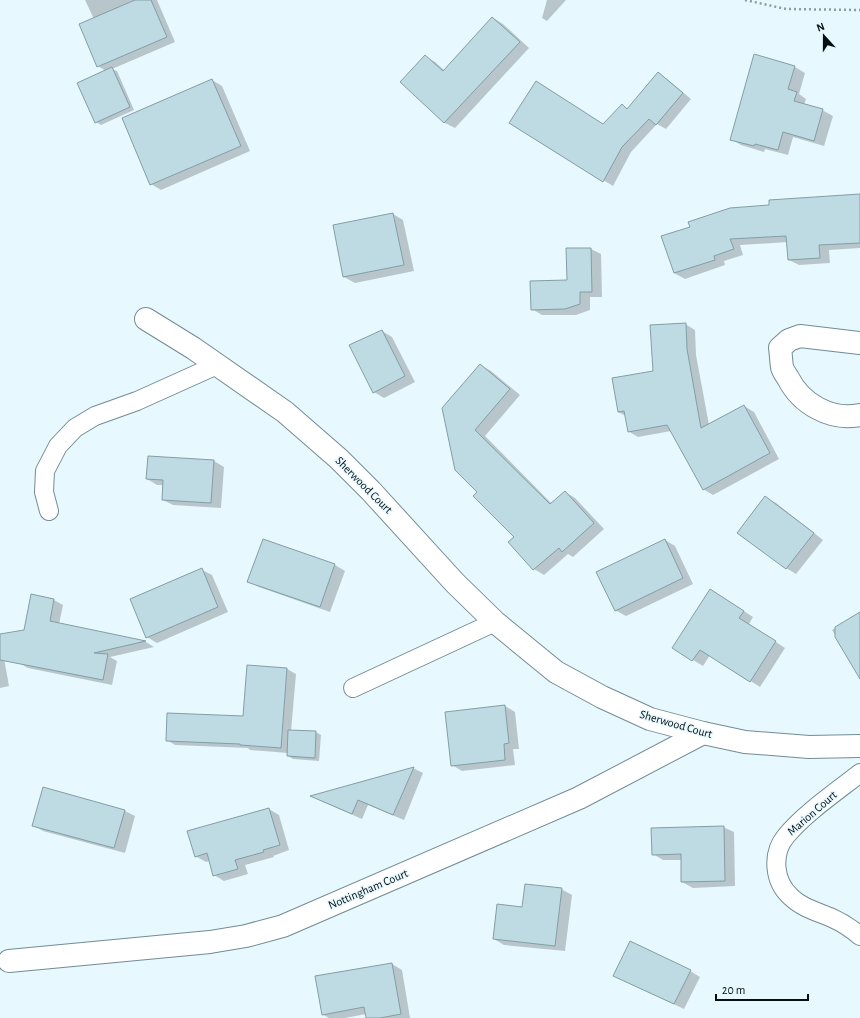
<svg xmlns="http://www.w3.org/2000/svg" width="860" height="1018" font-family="'Alegreya Sans',sans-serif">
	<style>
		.shadow { fill: #0003 }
		.building { fill: #bedbe4; stroke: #829ea6 }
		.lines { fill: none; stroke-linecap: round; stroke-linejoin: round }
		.lane-casing { stroke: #728c94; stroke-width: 20 }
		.street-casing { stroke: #728c94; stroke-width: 24 }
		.path { stroke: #8d9b9f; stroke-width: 2.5; stroke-dasharray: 2 3; stroke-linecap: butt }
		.lane { stroke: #fff; stroke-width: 18 }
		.street { stroke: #fff; stroke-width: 22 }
		.labels { text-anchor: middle; stroke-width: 3; stroke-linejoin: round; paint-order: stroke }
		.street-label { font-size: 12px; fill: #050f11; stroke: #e7f8fe }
	</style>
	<rect width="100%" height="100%" fill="#e7f8fe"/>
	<g class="shadow">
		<polygon points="85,0 157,0 175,42 112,69 117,71 134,110 101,125 96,122 106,71 98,66 94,19"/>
		<polygon points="547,0 566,0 547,21 542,18"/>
		<polygon points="493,18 503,24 529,48 455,128 445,123 401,82 425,56 435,62 444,70"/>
		<polygon points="795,67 805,73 799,94 806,99 804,105 822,110 833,116 824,146 793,137 788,155 765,149 764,152 741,145 731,139"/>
		<polygon points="658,74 667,79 691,99 666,129 657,124 631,152 613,186 510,123 603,125 622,106 627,109"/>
		<polygon points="212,80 222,86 250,151 161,190 151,184"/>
		<polygon points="860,195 860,248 829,250 830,263 799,265 789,260 788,242 740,245 743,255 724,261 725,265 685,279 674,273 770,206"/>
		<polygon points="393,214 403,220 414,271 355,283 344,277"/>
		<polygon points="591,249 601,254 602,297 590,297 590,310 576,315 542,315 532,309 568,281"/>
		<polygon points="685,324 695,330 696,355 709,425 744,406 754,412 779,459 713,495 703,489 671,431 638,437 628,431 626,416 618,412 654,372"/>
		<polygon points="382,331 392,337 415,382 384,398 374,392"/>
		<polygon points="480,365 491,371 520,395 485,436 552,504 565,492 575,498 604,529 573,557 568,554 544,575 534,569 509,542 515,537 478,492 455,469"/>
		<polygon points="214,461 224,467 221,508 173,505 163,500 164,485 157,485 147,479"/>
		<polygon points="765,498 776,503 823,540 796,574 786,568"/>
		<polygon points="264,540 335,565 345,571 330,612 259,587 248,581"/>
		<polygon points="665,540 675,546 693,584 626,616 615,610"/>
		<polygon points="202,570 212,575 228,612 157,643 147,637"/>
		<polygon points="721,596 753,617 749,624 785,648 760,687 710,655 703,666 673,648"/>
		<polygon points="54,600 63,605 59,624 146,642 154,647 110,657 117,661 112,685 28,668 19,663"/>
		<polygon points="860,613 860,677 832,630"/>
		<polygon points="0,636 9,686 0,688"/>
		<polygon points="248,666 287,669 296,674 291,731 316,732 321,735 319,761 293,759 288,756 288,753 250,750 248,748 175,745 167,740 244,717"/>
		<polygon points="505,706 515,712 519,749 513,749 515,765 462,771 452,765"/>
		<polygon points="413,768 423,773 404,820 368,805 362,819 321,801 313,796"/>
		<polygon points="44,788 125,811 135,816 125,853 43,831 33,825"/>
		<polygon points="269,809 279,815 289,850 273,856 274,857 245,865 248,874 224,881 214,875 210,861 206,862 195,856"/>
		<polygon points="723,827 734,832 735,886 693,888 682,882 682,860 663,860 653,854"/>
		<polygon points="561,889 572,895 565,951 504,945 494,939"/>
		<polygon points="392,964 402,970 410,1018 367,1018 366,1014 345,1018 329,1018 322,1014"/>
		<polygon points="690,971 700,977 684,1009 614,976"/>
	</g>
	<g class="building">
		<polygon points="135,0 151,0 167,37 97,67 79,24"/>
		<polygon points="492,17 520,42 444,123 400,82 425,55 443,71"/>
		<polygon points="754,54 795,66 788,89 797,92 794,101 823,109 814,141 783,132 778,150 755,144 754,146 730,140"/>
		<polygon points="112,67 130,107 95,123 77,83"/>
		<polygon points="658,72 683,93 656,125 649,119 622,147 603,182 509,123 536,81 603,124 622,104 627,109"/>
		<polygon points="212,79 241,146 150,185 122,118"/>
		<polygon points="860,194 860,243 819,245 820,258 788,260 786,236 730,239 734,249 714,256 715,260 674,273 661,236 690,227 688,222 730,208 769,205 769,200"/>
		<polygon points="393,213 404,265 343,277 333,225"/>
		<polygon points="566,248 591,248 592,292 580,292 580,304 565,309 531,310 530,281 567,280"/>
		<polygon points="686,323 687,349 701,428 744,405 770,453 703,490 667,425 628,432 624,411 618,412 612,378 653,371 650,325"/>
		<polygon points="382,330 405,376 373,393 349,345"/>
		<polygon points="480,364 510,389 475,430 550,504 565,491 594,523 562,552 559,548 533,570 508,542 514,537 473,496 477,492 455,470 442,408"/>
		<polygon points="148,456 214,460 211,503 162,500 163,480 146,479"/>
		<polygon points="765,496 814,533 786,569 737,533"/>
		<polygon points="263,539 335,564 320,607 247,582"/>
		<polygon points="665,539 683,578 615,611 596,572"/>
		<polygon points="202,568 218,607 146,638 130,599"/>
		<polygon points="710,589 744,611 739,618 776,641 750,682 700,650 692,661 672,648"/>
		<polygon points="31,594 54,599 50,621 146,641 94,653 108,654 103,680 0,660 0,634 24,630"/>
		<polygon points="860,612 860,679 835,637 835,627"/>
		<polygon points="247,665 287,668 281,748 240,745 240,744 166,741 167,713 243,716"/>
		<polygon points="505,705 509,743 504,744 505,760 451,766 445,712"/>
		<polygon points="288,730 316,731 315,758 287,756"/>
		<polygon points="414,767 393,815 358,800 352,814 310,796"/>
		<polygon points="43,787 125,810 114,848 32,826"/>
		<polygon points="269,808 280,845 263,850 264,852 235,860 238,869 213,876 207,853 195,857 187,831"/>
		<polygon points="724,826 725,881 681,882 681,854 652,855 651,828"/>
		<polygon points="525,884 562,888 555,946 493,939 497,904 522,907"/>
		<polygon points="630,941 691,970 674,1004 613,976"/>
		<polygon points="392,963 401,1014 380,1018 366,1018 364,1007 322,1015 315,976"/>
	</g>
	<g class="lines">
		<g class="lane-casing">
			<g id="lane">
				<polyline points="49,511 44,492 45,471 58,446 75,428 95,416 137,401 217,365"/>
				<polyline points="353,688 495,622"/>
				<path d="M860,773c-24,19 -55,40 -74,63 -15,18 -12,46 5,61 11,11 27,15 41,21 9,4 20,11 28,18"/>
			</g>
		</g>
		<g class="street-casing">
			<g id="street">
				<polyline points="146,319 193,348 285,412 339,459 371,491 455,583 495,622 556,672 602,697 650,719 703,733 745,742 809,747 860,746"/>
				<path d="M860,343l-60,-7 -11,4 -9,8c1,6 1,13 2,19 1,4 4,8 6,11 13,26 43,43 72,37"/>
				<polyline points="9,961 210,942 246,936 283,926 579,798 703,733"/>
			</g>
		</g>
		<polyline class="path" points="745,0 786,9 860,10"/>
		<use href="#lane" class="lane"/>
		<use href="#street" class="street"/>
	</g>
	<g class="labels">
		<g class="street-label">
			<text transform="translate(364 485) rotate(45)" y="4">Sherwood Court</text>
			<text transform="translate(676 724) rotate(16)" y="4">Sherwood Court</text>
			<text transform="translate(812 813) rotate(-41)" y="4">Marion Court</text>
			<text transform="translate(368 889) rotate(-23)" y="4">Nottingham Court</text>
		</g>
	</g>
	<g transform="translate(824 36) rotate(339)" stroke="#e7f8fe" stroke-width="3" paint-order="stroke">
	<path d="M0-3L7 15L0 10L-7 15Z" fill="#050f11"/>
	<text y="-6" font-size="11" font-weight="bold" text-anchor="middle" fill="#050f11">N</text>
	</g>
	<path d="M716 994v6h92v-6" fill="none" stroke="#050f11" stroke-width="2"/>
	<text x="722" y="994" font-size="12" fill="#050f11" stroke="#e7f8fe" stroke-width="3" paint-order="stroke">20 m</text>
</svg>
